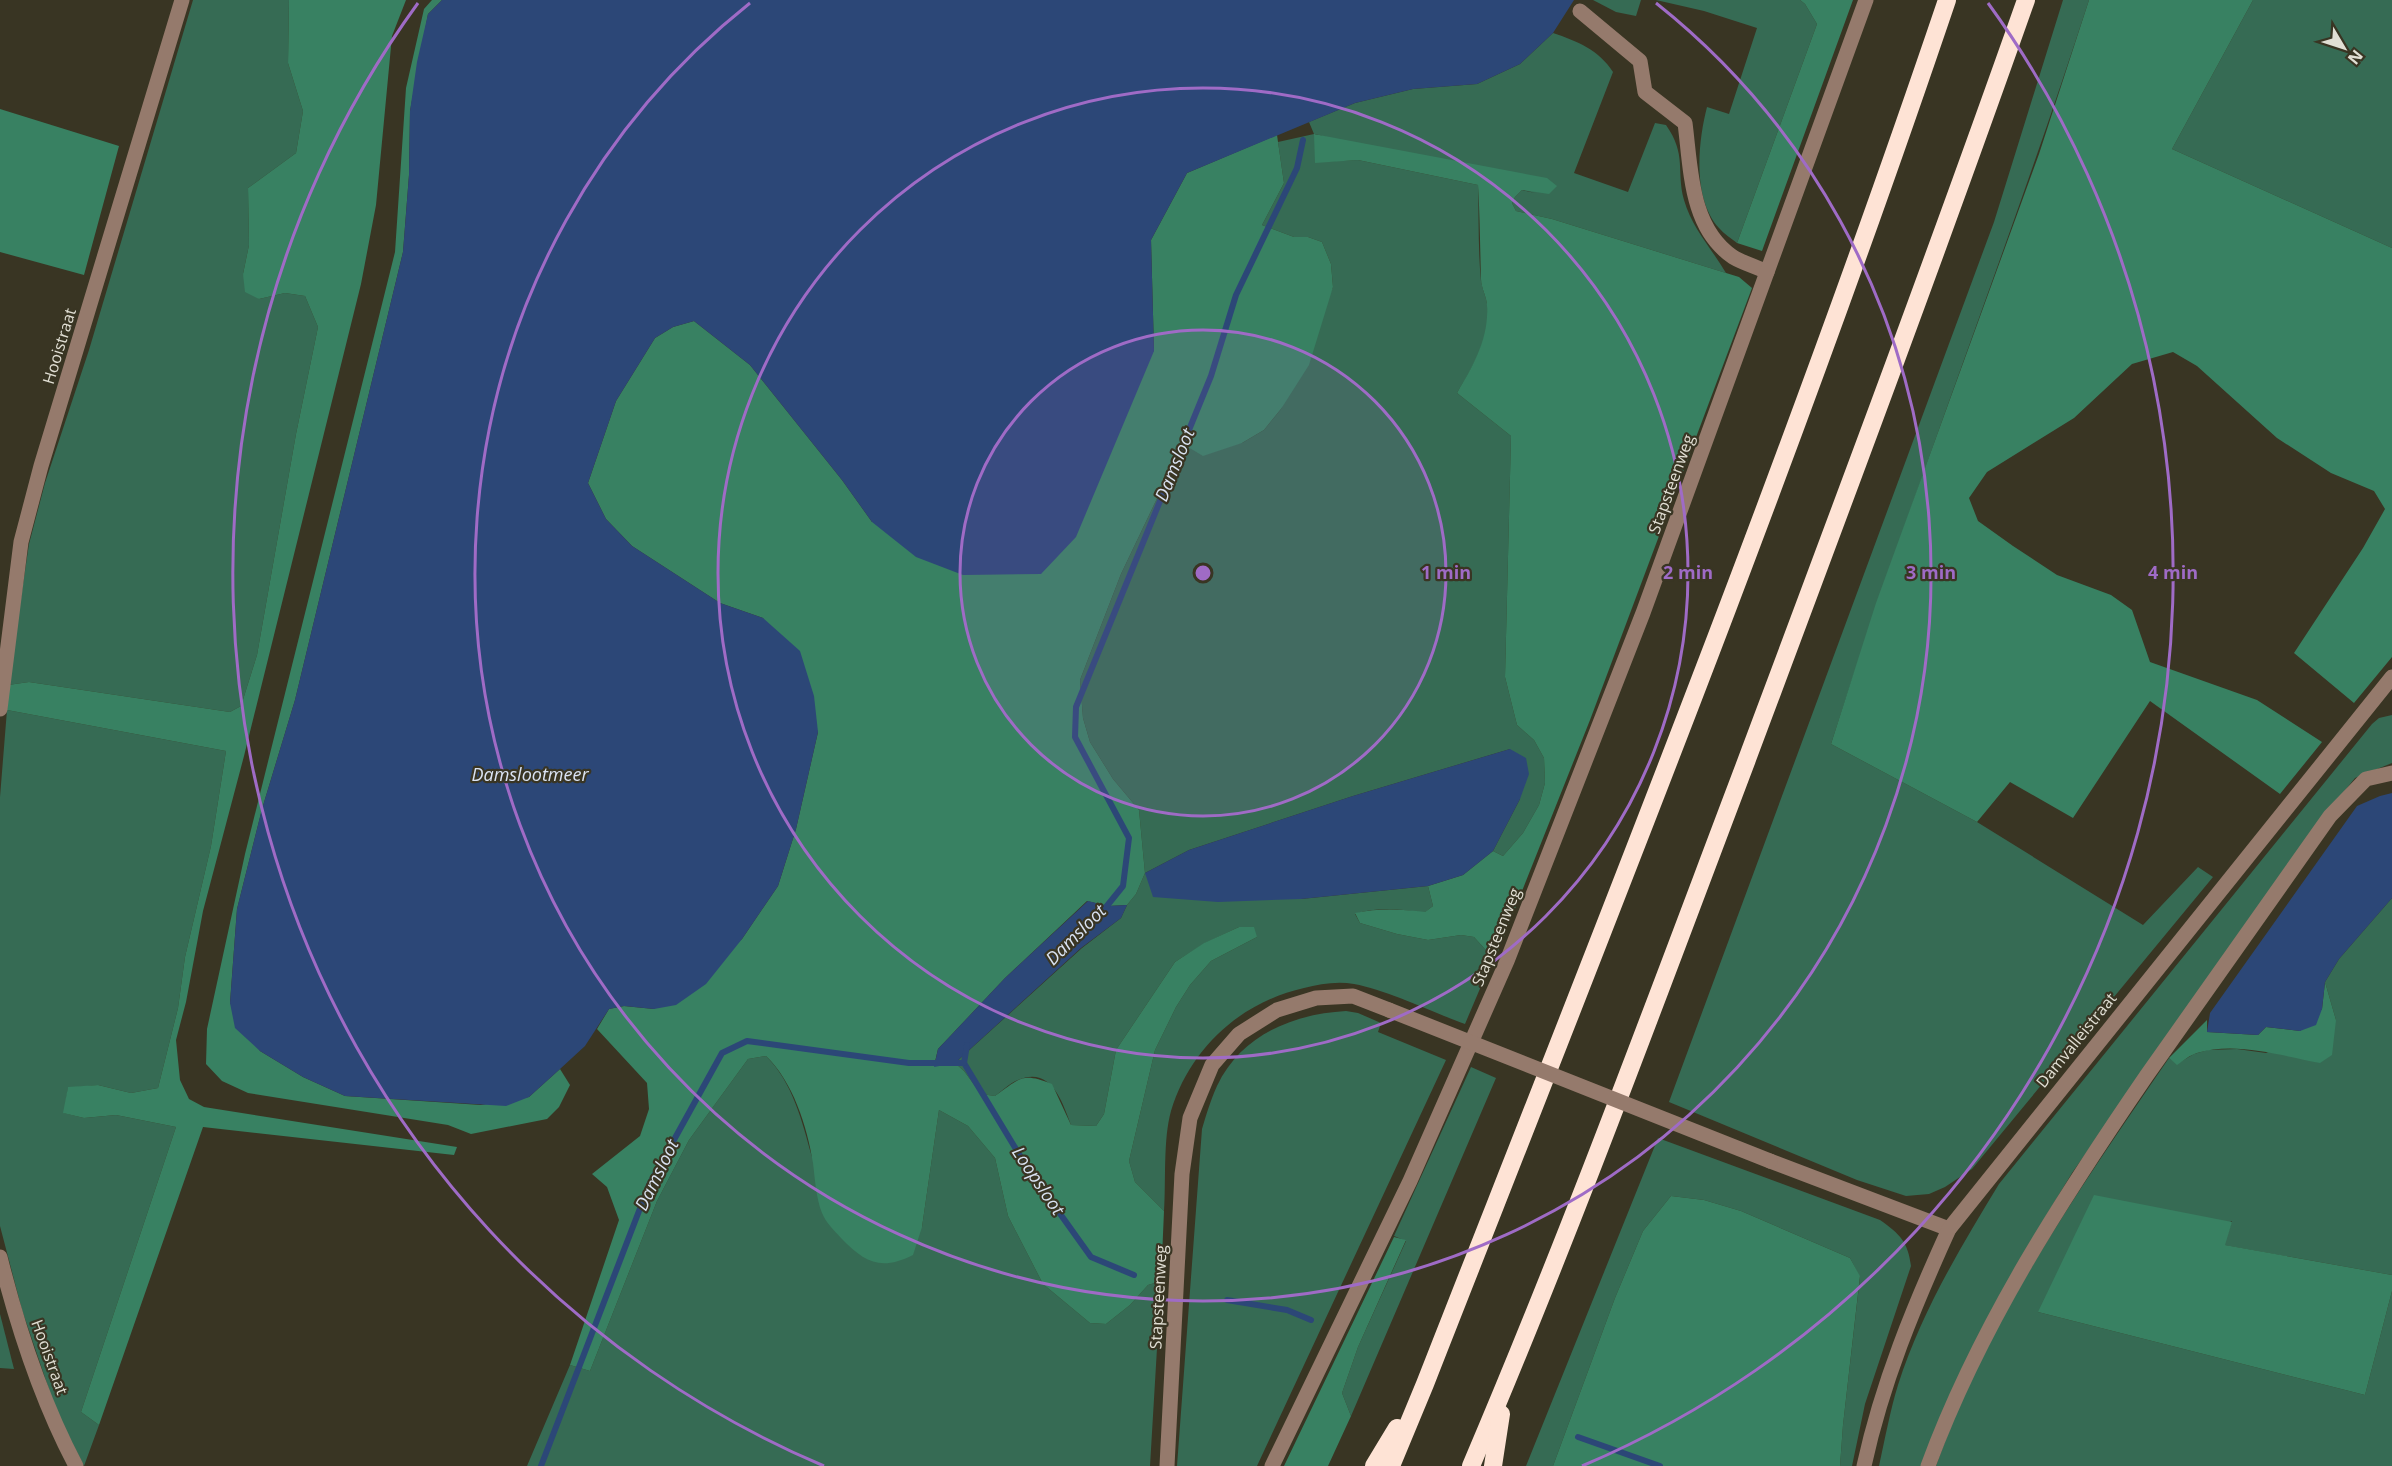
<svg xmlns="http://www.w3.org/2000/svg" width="2392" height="1466" font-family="'Open Sans',sans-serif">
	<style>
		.green { fill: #366b54 }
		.forest { fill: #388162 }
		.water { fill: #2c4777 }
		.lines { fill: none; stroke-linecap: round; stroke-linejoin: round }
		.stream { stroke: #2c4777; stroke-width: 6 }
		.minor { stroke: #957a6c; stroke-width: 15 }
		.highway { stroke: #fee3d5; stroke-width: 18 }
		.minor-bridge { stroke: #957a6c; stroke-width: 15 }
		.ring { fill: none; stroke: #9f6bc6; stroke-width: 3 }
		.labels { text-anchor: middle; stroke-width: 4.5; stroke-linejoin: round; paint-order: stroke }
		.street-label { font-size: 16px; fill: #e1dfd4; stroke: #393523 }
		.water-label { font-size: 18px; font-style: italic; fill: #dae3f3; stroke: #393523 }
		.centre { fill: #9f6bc6; stroke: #393523; stroke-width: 3 }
		.ring-label { font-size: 18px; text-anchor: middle; font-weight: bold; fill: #9f6bc6; stroke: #393523; stroke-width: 4.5; stroke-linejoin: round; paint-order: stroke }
	</style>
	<rect width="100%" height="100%" fill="#393523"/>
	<g class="green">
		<polygon points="193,0 289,0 288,63 303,111 296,153 248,188 249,245 243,274 259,299 285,293 305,296 318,327 296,434 257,655 241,706 230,712 29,682 8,685 29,544 45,483 89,350"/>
		<polygon points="1593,0 1641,0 1636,16 1616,12"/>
		<path d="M1656,0h144l5,4 12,20 -80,219c-6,-5 -13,-9 -18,-15 -27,-30 -21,-86 -12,-121l22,7 28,-86 -53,-17z"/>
		<path d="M2063,0h26c-81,250 -178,494 -258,744l146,78 166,103 55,-58 15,10 -241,292 -27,18 -16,7 -23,2 -49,-16 -188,-78 325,-880z"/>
		<polygon points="2253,0 2392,0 2392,248 2172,149"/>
		<path d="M1553,33c24,8 46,17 60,39l-39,101 54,19 27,-69 11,2c21,30 10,45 18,75 8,28 28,49 42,73l-174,-54 -36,-8 -4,-8 3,-6 7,-7 13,3 -220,-59v28l43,-2 120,25c1,31 0,66 3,96 1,8 5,15 6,23 5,32 -14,63 -30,89l54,43 -6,241 12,48 17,15 10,18 1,25 -6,22 -16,28 -20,23 -10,-5 27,-52 -10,-50 -157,47 -164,54 -44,23 156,26 127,-13 5,20 -9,7c-21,-4 -49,-6 -69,1l5,9 37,11 31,6 33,-5 13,2 19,21 -28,66c-33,-12 -78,-34 -111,-40 -17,-3 -34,0 -50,4 -63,14 -114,60 -133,123 -8,28 -5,71 -7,100l-29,-29 -6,-21 26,-111 21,-43 14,-22 21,-24 46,-24 -18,-10 -34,16 -30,19 -59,88 -12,64 -8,12 -25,-1c-9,-24 -20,-59 -53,-45 -8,3 -16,11 -23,16l-14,-2 -17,-23 -9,-8 127,-115 39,-30 6,-13 9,-11 9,-21 -6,-63 -26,-31 -23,-37 -7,-24 -3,-38 41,-106 62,-130 59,-1 22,-13 17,-21 52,-122 -2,-23 -9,-22 -14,-5h-14l-32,-12 22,-42 -6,-41 36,-8 -5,-12 46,-19 58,-14 64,-5 43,-20z"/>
		<polygon points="7,710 226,751 211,846 185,957 178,1008 158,1088 131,1093 98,1085 68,1088 64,1113 84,1118 116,1115 176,1127 81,1412 99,1425 84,1466 57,1413 22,1310 0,1226 0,797"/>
		<path d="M2392,715v48l-37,15 -42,52 -241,343 -46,76 -105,217h-42c6,-27 11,-55 19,-81 23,-72 62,-137 101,-201l373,-460 7,-6z"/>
		<path d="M2392,898v377l-168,-30 8,-24 -194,91 327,83 27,-104v175h-456c52,-148 145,-279 233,-408l8,6 17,-10 14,-4 29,-1 29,4 70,-33 -11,-38 14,-23z"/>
		<path d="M1346,1011l12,2 23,10 -3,9 68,28 -189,406h-80l25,-337c4,-14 9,-30 15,-43 24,-51 76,-72 129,-75z"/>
		<path d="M766,1056c27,27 36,65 46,101l110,70 17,-117 29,16 27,32 13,58 35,68 47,39 16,1 24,-19 18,-20 13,-4 -11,185h-623l43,-101 20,6 67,-170 32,-61 59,-81z"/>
		<polygon points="1471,1067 1496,1078 1351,1416 1342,1393 1358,1347 1406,1241 1394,1236"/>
		<path d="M1658,1138l222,82c20,14 28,22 31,46l-46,138 -13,62h-12l3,-41 17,-148 -10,-19 -109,-47 -37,-11 -33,-4 -28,35 -28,67 -62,168h-27z"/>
		<polygon points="0,1314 14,1369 0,1368"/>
	</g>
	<g class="forest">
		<polygon points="289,0 406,0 392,36 376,205 361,284 244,756 203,911 186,1002 176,1040 180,1080 189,1099 204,1107 457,1147 454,1155 203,1127 99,1425 81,1412 176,1127 116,1115 84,1118 63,1113 68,1087 98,1085 131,1093 158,1088 178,1008 185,957 211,846 226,751 7,710 8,685 29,682 230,712 241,706 257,655 296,434 318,327 305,296 285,293 259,299 245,292 243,274 249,245 248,188 296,153 303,111 288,63"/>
		<polygon points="432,0 442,0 428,14 410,111 409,175 403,252 295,700 262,809 237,909 230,1003 260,1051 303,1077 345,1096 481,1105 529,1097 560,1069 570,1085 559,1107 547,1119 471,1134 448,1125 248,1093 222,1081 206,1064 207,1029 245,854 395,252 406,88 424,9"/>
		<polygon points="1800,0 1853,0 1762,251 1737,243 1817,24 1805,4"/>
		<polygon points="2089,0 2253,0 2172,149 2392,248 2392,657 2354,703 2294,653 2363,548 2385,509 2374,491 2331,473 2277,438 2197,366 2173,352 2132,364 2074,418 1987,472 1969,498 1978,521 2013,546 2057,575 2111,595 2132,610 2150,662 2257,700 2322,742 2280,794 2150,701 2073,818 2010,782 1977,822 1831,744 1876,603 2039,154"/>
		<polygon points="0,109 119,146 84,275 0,252"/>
		<path d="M1314,134l233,44 10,8 -8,8 -27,-4 -7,7 -3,6 4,8 36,8 187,58 13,11 -162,432 -93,234 -4,4 -19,-21 -13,-2 -33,5 -31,-6 -37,-11 -5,-10c22,-5 47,-4 70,-1l8,-6 -5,-20 35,-11 30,-24 10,5 20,-23 16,-28 6,-22 -1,-25 -10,-18 -17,-15 -12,-48 6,-241 -54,-43c16,-27 32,-54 30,-87 0,-9 -6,-18 -6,-27 -1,-31 -1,-62 -3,-94l-120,-25 -43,3z"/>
		<path d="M1277,135l7,48 -22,42 32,12h14l14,5 9,22 2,23 -24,78 -28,44 -17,21 -22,13 -39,13 -20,-12 -62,130 -41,106 3,38 7,24 23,37 26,31 6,63 -9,21 -9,11 -19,1 -21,-5 -82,77 -67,71 -4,17 21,-3 9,8 17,23 14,2c25,-18 27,-24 57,-12l19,41 25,1 8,-12 12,-64 59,-88 29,-19 35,-16h15l3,10 -46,24 -21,24 -14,22 -21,43 -26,111 6,21 29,29 -3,70 -13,4 -18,20 -24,19 -16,-1 -47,-39 -35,-68 -13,-58 -27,-32 -29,-16 -17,117 -9,28c-32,16 -48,8 -72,-17 -7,-8 -15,-15 -19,-25 -6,-15 -7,-34 -9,-50 -6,-37 -20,-81 -47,-107l-18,3 -59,81 -32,61 -67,170 -20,-6 49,-145 -12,-33 -15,-13 48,-38 9,-27 -2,-26 -50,-54 12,-20 15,-3 30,3 88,-70 36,-53 18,-57 22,-97 -55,-114 -43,-15 -88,-57 -26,-27 -18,-36 28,-82 39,-63 18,-11 21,-6 56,44 92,115 30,42 282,-171 -3,-111 36,-67z"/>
		<path d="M2325,982l11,38 -4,35 -12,8c-38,-7 -84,-22 -123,-10 -7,2 -14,8 -20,12l-8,-7 38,-38v12l51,3 8,-8 34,4 22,-22z"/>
		<polygon points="2094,1195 2232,1222 2225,1245 2392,1275 2392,1291 2365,1395 2038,1312"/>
		<polygon points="1671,1196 1704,1200 1741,1211 1850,1258 1860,1276 1843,1425 1840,1466 1553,1466 1615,1298 1643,1231"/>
		<polygon points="1394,1237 1406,1240 1358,1347 1342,1393 1351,1416 1328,1466 1284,1466"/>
	</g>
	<g class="water">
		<polygon points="442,0 1574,0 1553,33 1520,64 1477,84 1413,89 1355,103 1187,173 1151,240 1154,351 1076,537 1041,574 963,575 916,557 872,522 842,480 750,365 694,321 673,327 655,338 616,401 588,483 606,519 632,546 720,603 763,618 800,651 814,696 818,732 796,829 778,886 742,939 706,984 676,1005 654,1009 624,1006 609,1009 585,1046 560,1069 529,1097 506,1106 345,1096 303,1077 260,1051 235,1028 230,1003 237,909 262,809 295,700 403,252 409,175 410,111 417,62 428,14"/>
		<polygon points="1510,749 1526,758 1529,774 1520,799 1493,851 1463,875 1428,886 1301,899 1218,902 1153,897 1145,873 1189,850 1353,796"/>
		<polygon points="2392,793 2392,898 2339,959 2325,982 2322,1009 2316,1025 2300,1031 2266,1027 2258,1035 2207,1032 2210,1013 2357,806 2380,796"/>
		<polygon points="1088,901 1108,906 1127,905 1121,918 1081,948 955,1063 934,1067 938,1049 1005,978"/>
	</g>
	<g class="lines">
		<g class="stream">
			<polyline points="1102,912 1123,886 1129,838 1075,737 1076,707 1211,376 1236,295 1297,168 1303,140"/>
			<polyline points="964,1063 1028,1169 1091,1257 1134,1275"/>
			<polyline points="1227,1300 1287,1310 1311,1320"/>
			<polyline points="1578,1437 1660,1466"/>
			<polyline points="541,1466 649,1185 722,1053 747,1041 909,1063 964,1063 967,1045"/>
		</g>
		<g class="minor">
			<path d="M1580,11l60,50 5,31 40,31c6,46 5,105 48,134 10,6 24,10 34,15"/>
			<polyline points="0,709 21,542 41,466 182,0"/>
			<polyline points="1770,1161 1949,1229"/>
			<path d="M0,1257c18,72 41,143 76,209"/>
			<polyline points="1167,1466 1182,1174 1190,1118 1212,1065 1239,1034 1277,1010 1316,998 1353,996 1389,1010"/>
			<polyline points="1272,1466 1410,1181 1507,961 1643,613 1866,0"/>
			<path d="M1864,1466c18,-83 50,-160 85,-237l443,-552"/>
			<path d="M1928,1466c52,-141 134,-267 219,-391 61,-87 122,-173 183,-259l36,-37 26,-6"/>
		</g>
		<g class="highway">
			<polyline points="1374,1466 1397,1428"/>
			<path d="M1391,1466l34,-82c180,-459 364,-917 522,-1384"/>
			<path d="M1471,1466c99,-232 186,-469 275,-704 95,-254 190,-507 280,-762"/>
			<polyline points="1493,1466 1501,1414"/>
		</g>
		<polyline class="minor-bridge" points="1389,1010 1770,1161"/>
	</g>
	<circle cx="1203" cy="573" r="243" fill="#9f6bc6" fill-opacity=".12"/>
	<g class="ring">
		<circle cx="1203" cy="573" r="243"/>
		<circle cx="1203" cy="573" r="485"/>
		<path d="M1656 3A728 728 0 1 1 750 3"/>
		<path d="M824 1466A970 970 0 0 1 418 3M1988 3A970 970 0 0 1 1582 1466"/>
	</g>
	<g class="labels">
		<g class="street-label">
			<text transform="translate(59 346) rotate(-73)" y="6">Hooistraat</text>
			<text transform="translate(1671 484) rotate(-70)" y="6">Stapsteenweg</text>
			<text transform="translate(1496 937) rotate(-68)" y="6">Stapsteenweg</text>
			<text transform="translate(2076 1040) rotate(-51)" y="6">Damvalleistraat</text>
			<text transform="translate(1158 1297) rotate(-87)" y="6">Stapsteenweg</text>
			<text transform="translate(50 1357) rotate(70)" y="6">Hooistraat</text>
		</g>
		<g class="water-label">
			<text transform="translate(1175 465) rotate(-68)" y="6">Damsloot</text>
			<text x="530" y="781">Damslootmeer</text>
			<text transform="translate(1076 935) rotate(-45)" y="6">Damsloot</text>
			<text transform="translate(657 1175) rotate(-64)" y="6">Damsloot</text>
			<text transform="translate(1038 1181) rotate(56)" y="6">Loopsloot</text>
		</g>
	</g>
	<circle cx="1203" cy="573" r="9" class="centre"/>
	<g class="ring-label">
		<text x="1446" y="579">1 min</text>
		<text x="1688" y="579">2 min</text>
		<text x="1931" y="579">3 min</text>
		<text x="2173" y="579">4 min</text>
	</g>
	<g transform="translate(2344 48) rotate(129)" stroke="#393523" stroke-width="4.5" paint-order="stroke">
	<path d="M0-4.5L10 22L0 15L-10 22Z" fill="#e1dfd4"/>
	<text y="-9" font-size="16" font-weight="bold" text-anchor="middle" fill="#e1dfd4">N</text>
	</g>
</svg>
